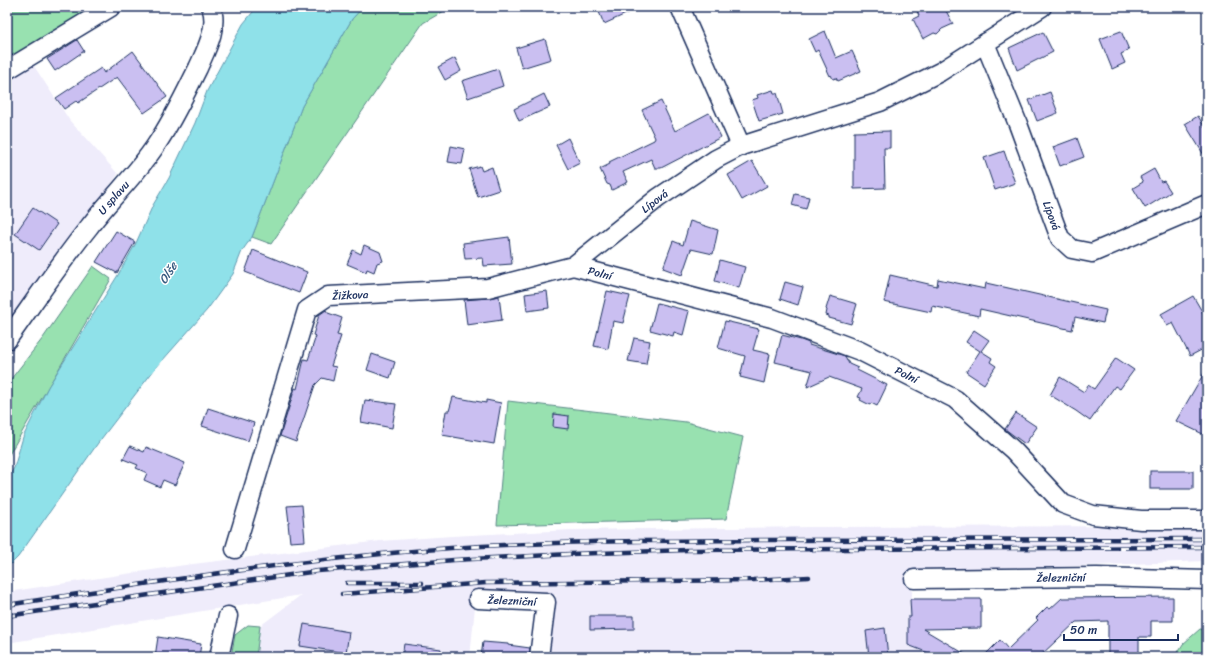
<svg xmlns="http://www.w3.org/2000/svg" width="1214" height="664" font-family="Sriracha,sans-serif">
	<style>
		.built { fill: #efecfb }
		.green { fill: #98e1b0; stroke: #5a8887 }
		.water { fill: #8fe1e9; stroke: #619ab1 }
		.building { fill: #cabff1; stroke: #1b2f5e }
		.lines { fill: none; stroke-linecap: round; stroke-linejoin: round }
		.minor-casing { stroke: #1b2f5e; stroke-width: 21 }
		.minor { stroke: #fff; stroke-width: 18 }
		.rail-casing { stroke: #1b2f5e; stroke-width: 4.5 }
		.rail { stroke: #fff; stroke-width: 3; stroke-dasharray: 9; stroke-linecap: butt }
		.labels { text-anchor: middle; stroke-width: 3; stroke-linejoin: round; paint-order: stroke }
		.street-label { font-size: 11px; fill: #1b2f5e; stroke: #fff }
		.water-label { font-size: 12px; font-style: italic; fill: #385c81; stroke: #fff }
	</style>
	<rect width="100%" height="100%" fill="#fff"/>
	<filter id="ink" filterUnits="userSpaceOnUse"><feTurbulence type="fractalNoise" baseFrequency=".025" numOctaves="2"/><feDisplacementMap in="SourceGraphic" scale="8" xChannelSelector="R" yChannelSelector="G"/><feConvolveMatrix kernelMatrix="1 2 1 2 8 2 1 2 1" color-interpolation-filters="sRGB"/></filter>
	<g filter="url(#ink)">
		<g class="built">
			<polygon points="32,63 70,121 118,174 7,330 7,79"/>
			<polygon points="1207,526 1207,561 1027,568 913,569 911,619 908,619 908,629 911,632 954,647 948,657 549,657 556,595 476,597 470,657 256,657 260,626 301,595 7,643 7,592 185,565 380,541 452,536 571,530 813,527"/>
		</g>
		<g class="green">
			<polygon points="7,7 102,7 7,63"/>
			<polygon points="363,7 451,7 423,23 271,244 252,237 302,106 352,19"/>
			<polygon points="93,266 111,279 7,458 7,384 43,338"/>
			<polygon points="508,401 686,422 743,437 726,519 497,525"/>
			<polygon points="248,625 260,626 256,657 231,657 235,635"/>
			<polygon points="1200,629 1207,630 1207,657 1175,657 1183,644"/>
		</g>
		<polygon class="water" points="257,7 363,7 352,19 302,106 252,237 242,251 233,274 207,310 154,370 98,443 18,557 7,568 7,479 14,468 23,437 48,387 118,275 136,243 153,205 169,178 195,123 207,91 243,24"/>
		<g class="building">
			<polygon points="597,7 641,7 604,24"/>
			<polygon points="925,7 944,7 953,24 942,29 937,34 934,33 923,39 913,19 919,16 917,11"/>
			<polygon points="825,31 836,58 852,51 861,71 838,81 836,78 833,79 831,75 830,76 818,50 815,52 809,39"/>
			<polygon points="1121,31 1129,50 1121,54 1125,63 1112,69 1100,39"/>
			<polygon points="1043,32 1053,52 1017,70 1009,48"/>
			<polygon points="545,39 551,59 522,68 516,48"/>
			<polygon points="77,40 84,51 55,71 47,59"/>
			<polygon points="133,51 167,97 144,113 117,77 78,103 76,101 64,109 56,98 101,68 104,73"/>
			<polygon points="455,58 461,71 445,80 438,67"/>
			<polygon points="498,69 503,86 468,98 462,81"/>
			<polygon points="773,90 774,93 777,93 783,114 759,121 752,100 758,98 757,95"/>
			<polygon points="1050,92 1058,113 1037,121 1029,100"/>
			<polygon points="544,94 550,107 519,121 514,109"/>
			<polygon points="661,101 675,131 709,113 721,137 661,168 655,168 651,159 623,172 628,182 612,190 610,185 607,184 600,169 610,164 609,162 654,140 655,138 642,110"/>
			<polygon points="1198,116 1207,131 1207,160 1185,124"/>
			<polygon points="890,131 890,148 884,148 885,188 854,189 854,132"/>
			<polygon points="568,138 580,163 568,169 556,145"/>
			<polygon points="1077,138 1084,157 1060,166 1053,147"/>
			<polygon points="451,146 465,149 462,164 448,162"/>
			<polygon points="1004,151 1015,183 995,190 984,158"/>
			<polygon points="752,161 767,186 742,200 728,175"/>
			<polygon points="480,166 482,171 492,167 499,190 478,197 469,169"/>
			<polygon points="1154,169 1161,182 1164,181 1171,192 1145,208 1133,188 1143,182 1140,177"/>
			<polygon points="795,194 809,197 806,209 792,205"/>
			<polygon points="33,208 57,224 39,250 15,234"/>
			<polygon points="690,221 718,230 713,254 691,249 682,275 663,268 673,241 683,245"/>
			<polygon points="116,231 135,242 117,273 96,262"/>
			<polygon points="509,237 512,264 484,266 483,258 465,259 463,243"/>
			<polygon points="364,245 380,252 383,261 377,263 374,272 367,269 366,272 347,264 353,250 361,254"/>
			<polygon points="253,250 307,272 299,293 245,272"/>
			<polygon points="720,260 745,267 739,288 715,281"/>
			<polygon points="890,275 937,286 938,279 985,289 986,283 1106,310 1103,323 1075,317 1072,330 980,309 979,316 932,306 931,312 884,302"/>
			<polygon points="785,282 803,287 798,305 780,299"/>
			<polygon points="547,291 549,308 527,311 525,294"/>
			<polygon points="607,291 630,296 623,323 613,321 608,349 594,346"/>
			<polygon points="499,296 502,320 467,325 464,300 489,298"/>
			<polygon points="830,296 857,304 851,324 829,318 829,316 826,315 827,310 826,309"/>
			<polygon points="1193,296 1207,320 1207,347 1190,356 1173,323 1167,326 1161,314"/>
			<polygon points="657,303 689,311 683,335 674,332 673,336 650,330"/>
			<polygon points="326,310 328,313 342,318 337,335 341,336 331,366 336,367 333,381 322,378 315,385 296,442 280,436 295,388 297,389 304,359 308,360 316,336 313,335 319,315"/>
			<polygon points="725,321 759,329 753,350 770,354 764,383 740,377 745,356 718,348"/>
			<polygon points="974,330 989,340 981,351 992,358 990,362 996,366 984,384 966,372 980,351 966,342"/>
			<polygon points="782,335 801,340 809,343 809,345 845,356 849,364 858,368 857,370 887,385 877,406 871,403 870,405 860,400 861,398 858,397 862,389 829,377 807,387 812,371 775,362"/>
			<polygon points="634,338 650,341 646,364 628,361"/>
			<polygon points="372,354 395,362 390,378 367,370"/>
			<polygon points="1116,358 1134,370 1120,389 1115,386 1090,421 1076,411 1050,395 1060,377 1084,392 1088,385 1094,389"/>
			<polygon points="1207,368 1207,436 1176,421"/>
			<polygon points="453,397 486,403 486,400 501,403 494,444 442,435 446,411 449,411"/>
			<polygon points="365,400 396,404 392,428 361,422"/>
			<polygon points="208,408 254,423 248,441 202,426"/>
			<polygon points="1016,413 1037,427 1025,444 1005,429"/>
			<polygon points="554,414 569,416 568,429 553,427"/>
			<polygon points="130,446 144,452 146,447 185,463 175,485 163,480 160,487 144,480 147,473 136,468 138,465 123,459"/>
			<rect x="1150" y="471" width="43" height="18"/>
			<polygon points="302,505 305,541 290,542 288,523 289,523 287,506"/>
			<polygon points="1173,597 1173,621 1151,621 1151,637 1139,637 1139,657 1108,657 1108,621 1076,622 1039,657 983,657 1000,640 1008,649 1038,620 1036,618 1047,607 1050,609 1062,598"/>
			<polygon points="910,599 981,599 981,628 923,629 970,657 939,657 908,645 908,617 911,617"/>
			<polygon points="590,616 634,616 634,629 590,630"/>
			<polygon points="304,624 349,632 346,653 300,646"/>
			<polygon points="885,628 888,657 869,657 866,631"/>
			<polygon points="158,637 201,644 199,657 155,657"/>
			<polygon points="483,642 508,644 508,645 530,648 529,657 481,657"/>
			<polygon points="404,644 441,649 441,657 402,657"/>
		</g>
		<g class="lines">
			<g class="minor-casing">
				<g id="minor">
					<polyline points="680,7 741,146"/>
					<path id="s1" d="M985,43l33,81 42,114 12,11 20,4 115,-49"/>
					<polyline points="7,70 111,7"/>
					<path id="s2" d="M573,266l199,52 88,33 95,48 58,51 50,54 30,11 48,5h66"/>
					<path id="s3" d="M7,340c27,-38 53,-77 82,-113 21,-28 48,-53 67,-82 17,-25 29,-51 42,-77 8,-18 21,-42 13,-61"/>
					<path id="s4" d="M235,549l72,-239 21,-14 160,-8 85,-22 85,-68 58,-39 25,-13 139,-44 60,-30 102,-65"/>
					<path id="s5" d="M914,579l183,-2 110,3"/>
					<path id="s6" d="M478,599l68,3 -7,55"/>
					<polyline points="219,657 228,616"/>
				</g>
			</g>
			<use href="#minor" class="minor"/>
			<g class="rail-casing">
				<g id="rail">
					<polyline points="347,583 422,583"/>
					<polyline points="342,594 486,583 753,580 809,577"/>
					<path d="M7,605c147,-23 295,-46 444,-57 102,-7 206,-7 308,-8 150,-1 299,0 448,-1"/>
					<polyline points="7,616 190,589 318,571 454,560 570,554 687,550 1207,547"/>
				</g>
			</g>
			<use href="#rail" class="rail"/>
		</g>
	</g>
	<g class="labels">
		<g class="street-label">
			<text dy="4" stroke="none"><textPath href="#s3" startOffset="178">U splavu</textPath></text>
			<text dy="4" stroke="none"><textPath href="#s4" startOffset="627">Lípová</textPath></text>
			<text dy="4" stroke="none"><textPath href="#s1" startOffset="185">Lípová</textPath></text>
			<text dy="4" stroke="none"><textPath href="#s2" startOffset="28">Polní</textPath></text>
			<text dy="4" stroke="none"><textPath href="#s4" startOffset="297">Žižkova</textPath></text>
			<text dy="4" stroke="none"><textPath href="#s2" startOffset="352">Polní</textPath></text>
			<text dy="4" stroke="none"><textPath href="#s5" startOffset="147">Železniční</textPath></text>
			<text dy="4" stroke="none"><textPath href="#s6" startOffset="34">Železniční</textPath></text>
		</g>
		<g class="water-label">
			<text transform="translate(168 273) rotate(-57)" y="4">Olše</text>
		</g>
	</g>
	<rect width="1214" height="664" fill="none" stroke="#fff" stroke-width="24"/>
	<rect x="12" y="12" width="1190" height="640" fill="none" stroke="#1b2f5e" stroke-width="1.5" filter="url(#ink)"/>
	<path d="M1064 634v6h114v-6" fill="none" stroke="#1b2f5e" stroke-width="2"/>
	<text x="1070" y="634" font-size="12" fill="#1b2f5e" stroke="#ffffff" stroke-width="3" paint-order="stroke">50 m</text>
</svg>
